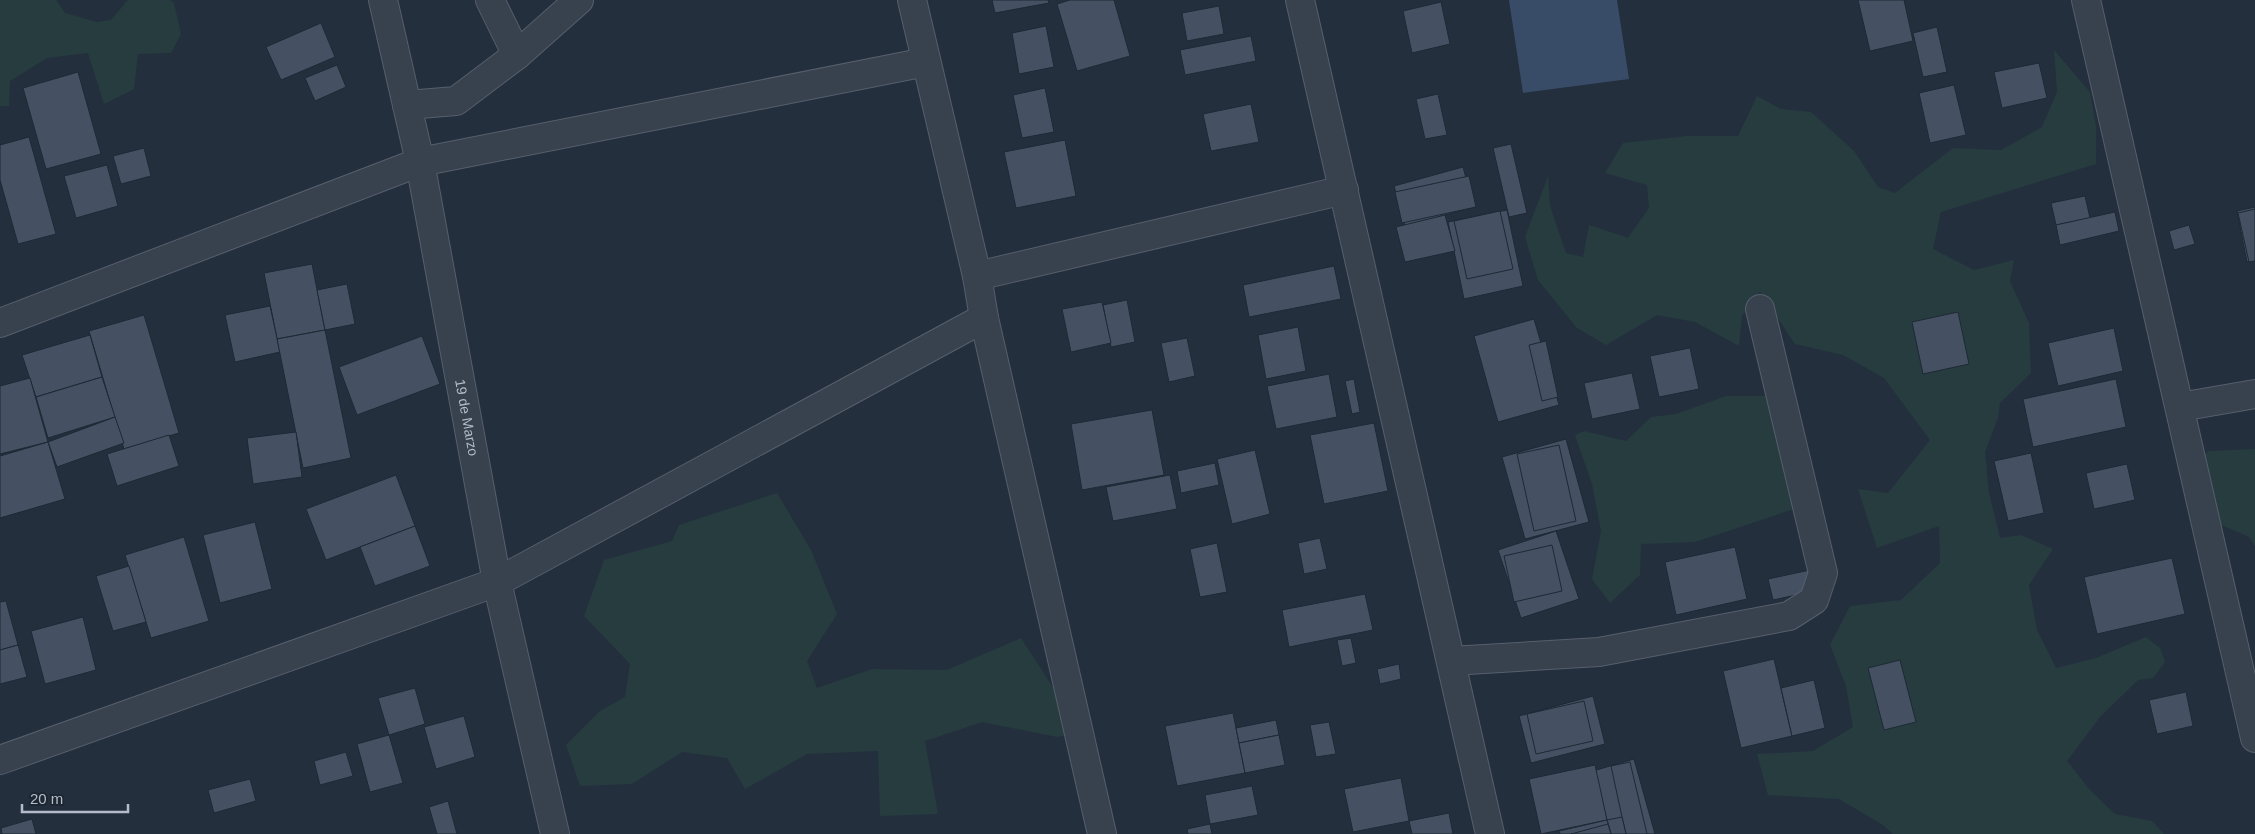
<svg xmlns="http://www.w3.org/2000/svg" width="2255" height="834" font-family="Arial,sans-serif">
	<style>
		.green { fill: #263c3f }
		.water { fill: #394c67 }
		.building { fill: #455162; stroke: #1f2835 }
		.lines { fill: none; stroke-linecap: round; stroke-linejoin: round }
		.minor-casing { stroke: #565f6c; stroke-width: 30 }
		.minor { stroke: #38414e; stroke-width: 28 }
		.labels { text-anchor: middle; stroke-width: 4.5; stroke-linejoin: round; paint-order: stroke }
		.street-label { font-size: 14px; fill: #b4bcc9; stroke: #1d2633 }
	</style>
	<rect width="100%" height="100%" fill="#242f3e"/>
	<g class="green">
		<polygon points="0,0 56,0 65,13 97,22 111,20 128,0 170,0 174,3 181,34 171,53 138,54 134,89 104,104 88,53 47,58 10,81 9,106 0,106"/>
		<polygon points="2054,50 2090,92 2096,126 2096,164 1941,212 1933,249 1974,270 2014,260 2010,281 2029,323 2031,373 2000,403 1998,418 1985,452 1989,493 2000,538 2021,535 2053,549 2029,585 2037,630 2056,668 2096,658 2146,637 2160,648 2165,662 2153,678 2138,680 2100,717 2067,761 2090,790 2115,814 2152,821 2164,834 1893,834 1883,825 1839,799 1768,795 1757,754 1813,751 1853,727 1846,686 1830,645 1850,606 1901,600 1940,563 1939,526 1877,548 1858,489 1888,493 1930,440 1884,378 1843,355 1795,344 1760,292 1742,316 1739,346 1695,322 1657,315 1606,345 1577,328 1538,280 1525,237 1548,176 1550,206 1566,253 1583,257 1589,225 1628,238 1649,208 1647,185 1605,173 1623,143 1687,136 1738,136 1757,96 1781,109 1811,112 1854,151 1878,187 1895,193 1953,148 2001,150 2042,127 2057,92"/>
		<polygon points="1726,396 1769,396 1794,509 1695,542 1641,544 1640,575 1610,603 1592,579 1601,531 1592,484 1575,435 1584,431 1626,441 1651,417 1676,414"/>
		<polygon points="2255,449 2255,546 2249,537 2212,521 2188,465 2209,451"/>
		<polygon points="777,493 811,550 837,614 807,661 817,688 872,669 947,670 1021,638 1058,695 1070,735 1057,737 982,722 925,741 938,814 880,816 878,751 807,754 745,789 727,758 682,752 632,784 580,786 566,745 600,711 625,697 630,664 584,616 604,560 672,541 679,525"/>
	</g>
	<polygon class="water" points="1509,0 1617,0 1629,79 1523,93"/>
	<g class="building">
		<polygon points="992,0 1048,0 1049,3 995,13"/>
		<polygon points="1070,0 1114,0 1130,56 1077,71 1057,4"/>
		<polygon points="1858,0 1904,0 1913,41 1870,51"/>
		<polygon points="1441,2 1450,44 1412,53 1403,11"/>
		<polygon points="1219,6 1224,34 1187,41 1182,13"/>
		<polygon points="321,23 335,57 281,80 266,47"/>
		<polygon points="1046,26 1054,67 1019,74 1012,33"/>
		<polygon points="1937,27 1947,72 1923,77 1913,33"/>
		<polygon points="1251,36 1256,61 1185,75 1180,50"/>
		<polygon points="2039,63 2047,98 2002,108 1994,72"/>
		<polygon points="337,65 346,87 315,101 305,78"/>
		<polygon points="78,72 101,154 46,169 23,88"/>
		<polygon points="1954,85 1966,135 1930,143 1919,93"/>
		<polygon points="1045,88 1054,132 1022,138 1013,95"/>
		<polygon points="1438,94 1447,135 1425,139 1416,99"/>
		<polygon points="1251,104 1259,142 1211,151 1203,114"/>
		<polygon points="29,137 56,234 18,244 0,180 0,145"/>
		<polygon points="1065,140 1076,196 1016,208 1004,152"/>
		<polygon points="1511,144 1527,213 1509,217 1493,148"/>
		<polygon points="144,148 151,176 121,184 113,156"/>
		<polygon points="107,165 118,206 76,218 64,176"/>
		<polygon points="1463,167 1474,207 1405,226 1394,186"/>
		<polygon points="1469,176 1476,207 1402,223 1395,192"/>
		<polygon points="2085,196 2090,218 2056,225 2051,203"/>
		<polygon points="2255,207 2255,260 2247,262 2237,211"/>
		<polygon points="2255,209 2255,261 2249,262 2238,213"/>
		<polygon points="1507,210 1523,286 1464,299 1448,222"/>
		<polygon points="1500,211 1513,269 1467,279 1454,221"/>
		<polygon points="2115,212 2119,231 2060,245 2056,225"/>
		<polygon points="1445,215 1455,251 1405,262 1396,227"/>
		<polygon points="2189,225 2195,244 2174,250 2169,231"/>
		<polygon points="312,264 325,330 277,339 264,273"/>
		<polygon points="1334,266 1341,299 1249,317 1243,285"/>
		<polygon points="347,284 355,324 325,330 317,290"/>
		<polygon points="1127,300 1135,342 1111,347 1103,305"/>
		<polygon points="1102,302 1111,343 1071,352 1062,309"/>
		<polygon points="270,306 280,352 235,362 225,315"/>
		<polygon points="1958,312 1969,364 1923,374 1912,322"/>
		<polygon points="144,315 179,433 124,449 89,331"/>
		<polygon points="1534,319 1559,405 1498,422 1474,336"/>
		<polygon points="1298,327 1306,371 1266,379 1258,335"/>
		<polygon points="2114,328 2123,371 2058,386 2048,343"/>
		<polygon points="325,330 351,458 303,468 277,339"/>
		<polygon points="90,335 102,377 36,397 22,355"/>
		<polygon points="422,336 440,384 357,415 339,367"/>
		<polygon points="1187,338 1195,376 1169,382 1161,343"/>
		<polygon points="1546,341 1558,397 1542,401 1529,345"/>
		<polygon points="1690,348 1699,389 1659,397 1650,356"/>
		<polygon points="1632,373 1640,409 1592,419 1584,383"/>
		<polygon points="1329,374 1337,417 1276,429 1267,386"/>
		<polygon points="102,377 115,417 48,438 36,397"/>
		<polygon points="30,378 48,442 0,454 0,386"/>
		<polygon points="1354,379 1360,412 1352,414 1345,381"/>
		<polygon points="2116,379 2126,427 2033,447 2023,399"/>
		<polygon points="1152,410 1164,475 1082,490 1071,424"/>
		<polygon points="115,417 124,443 57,467 48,442"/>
		<polygon points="1374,423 1388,491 1324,504 1310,435"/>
		<polygon points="296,432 302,477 253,484 247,438"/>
		<polygon points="169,435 179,466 117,486 107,454"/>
		<polygon points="1566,439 1589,522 1525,539 1502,457"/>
		<polygon points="48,442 65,499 0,518 0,456"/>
		<polygon points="1559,445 1576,521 1534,531 1517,454"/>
		<polygon points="1255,450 1270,514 1232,524 1217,459"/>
		<polygon points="2031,453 2044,513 2008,521 1994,461"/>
		<polygon points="1215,463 1219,485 1181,493 1177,471"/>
		<polygon points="2127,464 2135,500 2094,509 2086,473"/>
		<polygon points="396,475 415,526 326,560 306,509"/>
		<polygon points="1170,475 1177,509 1113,521 1106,487"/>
		<polygon points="255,522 272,589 220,603 203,535"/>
		<polygon points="415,526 430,566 375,586 360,547"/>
		<polygon points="1556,531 1579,599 1521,618 1498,550"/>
		<polygon points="184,537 209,621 151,638 125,555"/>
		<polygon points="1320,538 1327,569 1304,574 1298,543"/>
		<polygon points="1217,543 1227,592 1200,597 1190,549"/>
		<polygon points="1552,545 1562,591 1514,602 1504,556"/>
		<polygon points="1735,547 1747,599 1676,615 1665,562"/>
		<polygon points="2172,558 2185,614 2097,634 2084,577"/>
		<polygon points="129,566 146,622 113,631 96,576"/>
		<polygon points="1810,570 1815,591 1773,600 1768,579"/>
		<polygon points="1365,594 1373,630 1289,647 1282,610"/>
		<polygon points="6,601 18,645 0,650 0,602"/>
		<polygon points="83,617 96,670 45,684 31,631"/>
		<polygon points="1351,638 1356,663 1342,666 1337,640"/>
		<polygon points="18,645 27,677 0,684 0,650"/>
		<polygon points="1774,659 1792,736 1741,748 1723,671"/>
		<polygon points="1900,660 1916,722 1884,730 1868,668"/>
		<polygon points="1399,664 1401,679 1380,684 1377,669"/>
		<polygon points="1814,680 1825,728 1792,736 1781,688"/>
		<polygon points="415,688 425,724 389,735 378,698"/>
		<polygon points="2186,692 2193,726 2157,734 2149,700"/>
		<polygon points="1593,696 1605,744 1531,763 1519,716"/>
		<polygon points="1584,701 1593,741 1536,754 1527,714"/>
		<polygon points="1233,713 1245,773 1177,786 1165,726"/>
		<polygon points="464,716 475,757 436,769 424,727"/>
		<polygon points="1276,720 1279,735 1239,743 1236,728"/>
		<polygon points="1329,722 1336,754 1316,757 1310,725"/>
		<polygon points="389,735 403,783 370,792 357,744"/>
		<polygon points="1279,735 1285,765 1245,773 1239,743"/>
		<polygon points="346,752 353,776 320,785 314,761"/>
		<polygon points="1634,759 1655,834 1611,834 1593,771"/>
		<polygon points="1630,762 1647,834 1626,834 1622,817 1611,766"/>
		<polygon points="1595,765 1607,820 1541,834 1529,779"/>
		<polygon points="1401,778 1409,821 1353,832 1344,789"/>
		<polygon points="250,779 256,801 214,813 208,790"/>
		<polygon points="1252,786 1258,815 1210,824 1205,795"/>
		<polygon points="448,801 457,834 437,834 429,807"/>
		<polygon points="1449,813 1453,834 1412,834 1409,821"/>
		<polygon points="1622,817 1626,834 1611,834 1607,820"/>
		<polygon points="32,819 36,834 2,834 1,828"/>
		<polygon points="1607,820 1611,834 1560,834 1559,831"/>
		<polygon points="1210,824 1212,834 1188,834 1187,829"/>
		<polygon points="1608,824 1611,834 1571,834"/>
	</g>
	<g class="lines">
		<g class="minor-casing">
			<g id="minor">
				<path id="s1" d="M383,0l37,162 77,420 58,252"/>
				<polyline points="490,0 517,55"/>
				<polyline points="912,0 977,276 984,318 1102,834"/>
				<polyline points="1300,0 1490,834"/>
				<polyline points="2086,0 2255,738"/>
				<polyline points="407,105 456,101 517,55 579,0"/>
				<polyline points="977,276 1344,190"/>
				<polyline points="0,323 420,162 926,62"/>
				<polyline points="2180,407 2255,394"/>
				<polyline points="1451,661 1599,652 1789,616 1814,600 1823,573 1760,309"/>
				<polyline points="0,760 497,582 984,318"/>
			</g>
		</g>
		<use href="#minor" class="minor"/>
	</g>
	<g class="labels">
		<g class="street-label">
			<text dy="5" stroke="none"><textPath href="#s1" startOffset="426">19 de Marzo</textPath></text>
		</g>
	</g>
	<path d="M22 804v8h106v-8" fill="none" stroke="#b4bcc9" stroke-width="2.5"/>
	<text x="30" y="804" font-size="15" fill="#b4bcc9" stroke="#1d2633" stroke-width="4" paint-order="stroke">20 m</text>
</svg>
